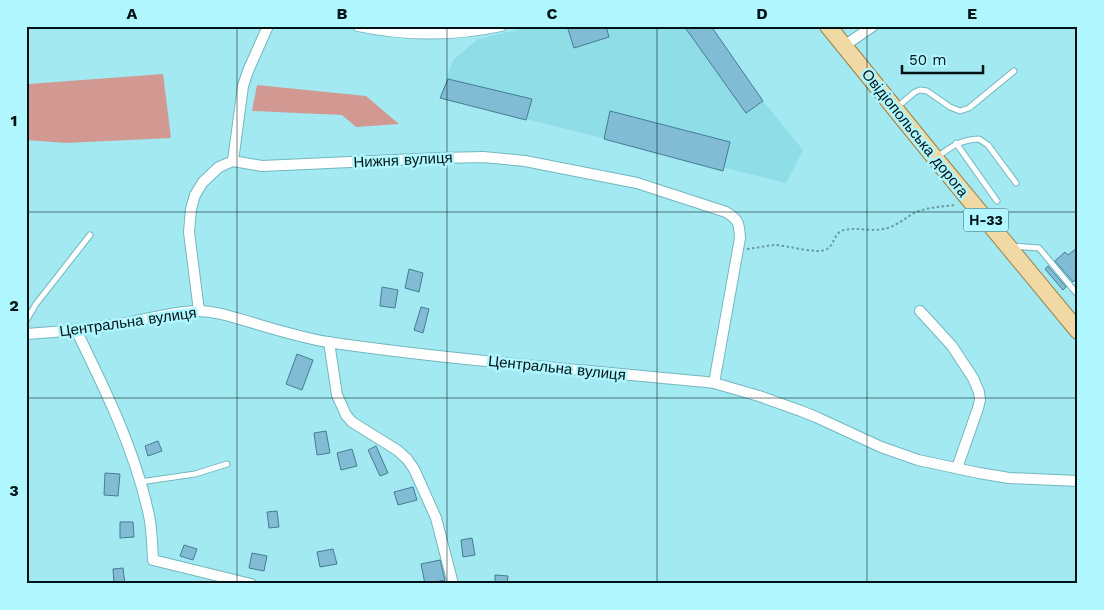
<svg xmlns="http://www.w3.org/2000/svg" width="1104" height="610" font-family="'Work Sans',sans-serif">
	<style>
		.built { fill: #8edde7 }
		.green { fill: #d29993 }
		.building { fill: #81bcd4; stroke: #437d94 }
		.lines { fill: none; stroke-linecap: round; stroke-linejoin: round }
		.lane-casing { stroke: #73b7c0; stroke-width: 7 }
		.street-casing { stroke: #73b7c0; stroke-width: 12 }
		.primary-casing { stroke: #96844c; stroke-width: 18 }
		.path { stroke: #689ba2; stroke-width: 2; stroke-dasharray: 2.5 2.5; stroke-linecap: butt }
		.lane { stroke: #fff; stroke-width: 5 }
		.street { stroke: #fff; stroke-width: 10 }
		.primary { stroke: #f1d9a5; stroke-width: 16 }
		.grid { fill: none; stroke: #001417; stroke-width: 1; stroke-opacity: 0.55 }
		.labels { text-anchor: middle; stroke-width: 5; stroke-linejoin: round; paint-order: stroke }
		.shield { fill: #b0f6ff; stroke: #35585d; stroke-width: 1 }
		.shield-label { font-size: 14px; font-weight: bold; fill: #001417 }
		.street-label { font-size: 15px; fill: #001417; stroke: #b0f6ff }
		.neatline { fill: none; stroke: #001417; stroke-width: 2 }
		.grid-label { font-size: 16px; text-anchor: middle; font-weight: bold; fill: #001417 }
	</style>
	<rect width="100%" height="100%" fill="#a3e9f2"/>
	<polygon class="built" points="533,26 711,26 763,101 803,150 786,183 440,98 453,60 478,39"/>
	<g class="green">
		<polygon points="163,74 171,138 66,143 26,140 26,84 29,84"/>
		<polygon points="257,85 366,96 399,124 356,127 342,115 252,111"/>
	</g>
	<g class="building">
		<polygon points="567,26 606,26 609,37 574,48"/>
		<polygon points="684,26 711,26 763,101 746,113"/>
		<polygon points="448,79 532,99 526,120 440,98"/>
		<polygon points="610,111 730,142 723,171 604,139"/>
		<polygon points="1078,247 1078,277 1073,282 1055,261 1065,252 1068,255"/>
		<polygon points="1048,266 1066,287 1063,290 1045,269"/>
		<polygon points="409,269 423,273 419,292 405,288"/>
		<polygon points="382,287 398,290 395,308 380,306"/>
		<polygon points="421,307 429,309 423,333 414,330"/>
		<polygon points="297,354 313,360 302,390 286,384"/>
		<polygon points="326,431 330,453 317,455 314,433"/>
		<polygon points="158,441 162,451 148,456 145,446"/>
		<polygon points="376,446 388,473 380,476 368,450"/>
		<polygon points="352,449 357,466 341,470 337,453"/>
		<polygon points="105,473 120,474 118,496 104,495"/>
		<polygon points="413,487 417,500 398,505 394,492"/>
		<polygon points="277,511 279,527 269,528 267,512"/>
		<polygon points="120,522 133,522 134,537 120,538"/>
		<polygon points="472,538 475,555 463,557 461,540"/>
		<polygon points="184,545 197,549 193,560 180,556"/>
		<polygon points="333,549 337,564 320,567 317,552"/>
		<polygon points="252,553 267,556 264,571 249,568"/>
		<polygon points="440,560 445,580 425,584 421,564"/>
		<polygon points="123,568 125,584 114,584 113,569"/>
		<polygon points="495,575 508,576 507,584 495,584"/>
	</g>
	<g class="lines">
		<g class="lane-casing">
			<g id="lane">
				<polyline points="897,107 915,92 920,90 927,91 950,107 960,111 969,108 1014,71"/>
				<polyline points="956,143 997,201"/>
				<path d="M937,157c15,-11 23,-17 42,-18l9,6 28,38"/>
				<polyline points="1013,246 1039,248 1078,295"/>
				<polyline points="26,321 36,304 90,235"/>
				<polyline points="140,482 195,474 227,464"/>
			</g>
		</g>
		<g class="street-casing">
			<g id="street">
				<path d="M358,26c48,10 96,10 143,0"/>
				<polyline points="844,46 873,26"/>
				<polyline points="233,161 243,86 248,71 268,26"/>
				<path d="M199,311l-10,-79 2,-23 4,-14 8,-13 16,-15 14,-6 29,5 177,-8 44,-1 42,4 112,22 89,29c13,8 13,11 14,26l-26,145"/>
				<polyline points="920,311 952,346 973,378 979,392 980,400 978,408 957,468"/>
				<path d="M76,330c28,57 58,118 72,181 4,15 4,33 5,49l98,24"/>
				<path d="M26,334c32,-2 63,-5 94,-10 25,-4 54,-13 78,-13 18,0 35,6 52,11 27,8 56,17 84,21 126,18 253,27 380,40l45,13 42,15 15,6 65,30 37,13 61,13 30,5 69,3"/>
				<polyline points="329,342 337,395 346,415 352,422 397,450 407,459 414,469 436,518 453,584"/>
			</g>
		</g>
		<g class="primary-casing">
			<polyline id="primary" points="828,26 935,158 1078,331"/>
		</g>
		<path class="path" d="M747,249c9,-1 18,-3 27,-4 13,0 43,10 53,4 7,-4 7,-14 14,-18 13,-5 29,1 42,-2 12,-2 21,-10 31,-16 13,-6 27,-6 41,-8"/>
		<use href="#lane" class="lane"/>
		<use href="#street" class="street"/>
		<use href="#primary" class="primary"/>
	</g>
	<path class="grid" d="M237,26v558M447,26v558M657,26v558M867,26v558M26,212h1052M26,398h1052"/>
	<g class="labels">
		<rect class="shield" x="963.5" y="208.5" width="45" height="23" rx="4"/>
		<g class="shield-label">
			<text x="986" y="225">Н-33</text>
		</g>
		<g class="street-label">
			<text transform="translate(915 133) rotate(51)" y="5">Овідіопольська дорога</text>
			<text transform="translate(403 160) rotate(-3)" y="5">Нижня вулиця</text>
			<text transform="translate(128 322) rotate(-8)" y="5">Центральна вулиця</text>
			<text transform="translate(557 368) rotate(6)" y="5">Центральна вулиця</text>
		</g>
	</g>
	<rect width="1104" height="610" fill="none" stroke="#b0f6ff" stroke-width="55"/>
	<path d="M902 65v8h81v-8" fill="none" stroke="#001417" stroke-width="2.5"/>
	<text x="909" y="65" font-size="15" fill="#001417" stroke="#b0f6ff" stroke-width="4" paint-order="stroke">50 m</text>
	<rect x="28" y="28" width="1048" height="554" class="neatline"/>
	<g class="grid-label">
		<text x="132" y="19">A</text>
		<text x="342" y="19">B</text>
		<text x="552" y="19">C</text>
		<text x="762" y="19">D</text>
		<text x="972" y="19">E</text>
		<text x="14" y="126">1</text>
		<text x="14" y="311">2</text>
		<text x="14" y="496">3</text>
	</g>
</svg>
